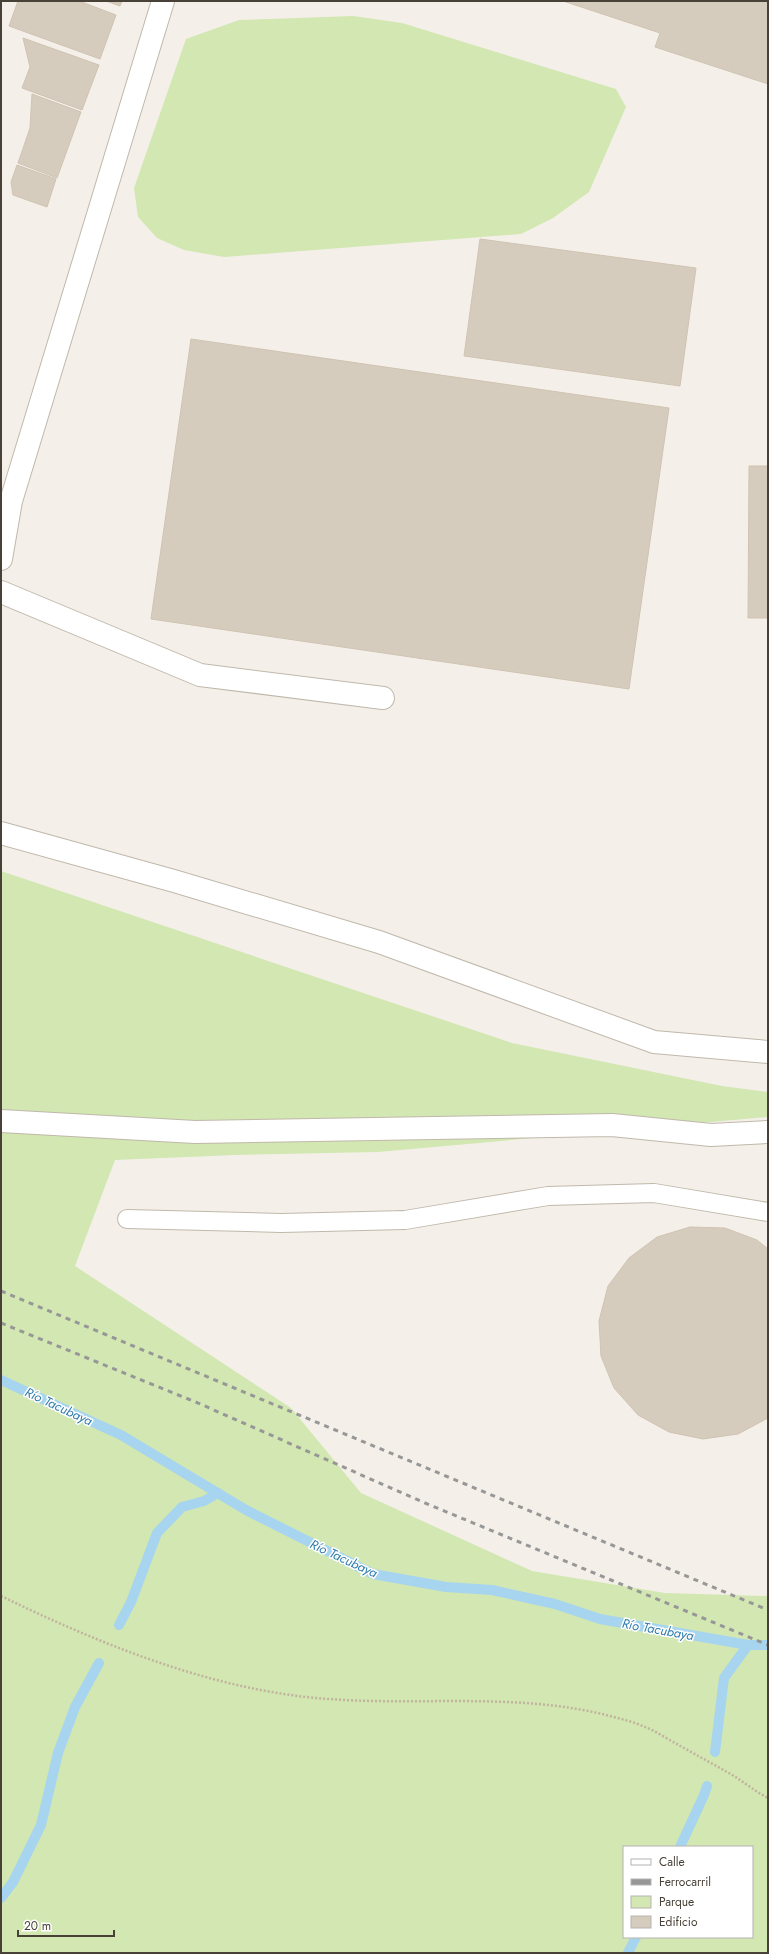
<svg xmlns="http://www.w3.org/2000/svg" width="769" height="1954" font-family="Jost,sans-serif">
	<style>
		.green { fill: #d2e7b2; fill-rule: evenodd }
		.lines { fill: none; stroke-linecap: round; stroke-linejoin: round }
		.stream { stroke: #a7d4ef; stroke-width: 10 }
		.building { fill: #d6ccbe; stroke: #d0c3b2 }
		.lane-casing { stroke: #c0b8ab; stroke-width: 20 }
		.street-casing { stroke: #c0b8ab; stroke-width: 24 }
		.path { stroke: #c1b39d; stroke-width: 2.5; stroke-dasharray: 2 2; stroke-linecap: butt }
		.lane { stroke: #fff; stroke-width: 18 }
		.street { stroke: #fff; stroke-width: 22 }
		.rail { stroke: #979797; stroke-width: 3; stroke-dasharray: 5 5; stroke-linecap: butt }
		.labels { text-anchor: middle; stroke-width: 3; stroke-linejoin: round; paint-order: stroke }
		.water-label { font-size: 13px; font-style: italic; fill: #2f7bab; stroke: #fff }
	</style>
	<rect width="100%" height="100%" fill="#f4f0e9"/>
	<g class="green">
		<polygon points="353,16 402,23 616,89 626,107 589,192 553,218 521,234 224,257 184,250 157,238 138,217 134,188 186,39 239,20"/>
		<path d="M1,871l511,172 210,43 46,6v25l-390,35 -143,3 -120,5 -40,106 216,142 70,85 171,78 133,22 103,3v357h-767zM624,1847h128v90h-128z"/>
	</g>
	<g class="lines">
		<g class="stream">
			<polyline points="1,1380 121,1435 246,1510 373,1574 446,1587 492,1590 555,1604 600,1619 748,1645 768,1645"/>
			<polyline points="119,1625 131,1602 157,1533 182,1507 204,1501 218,1493"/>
			<polyline points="715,1752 724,1678 748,1645"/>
			<polyline points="680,1847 704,1795 707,1786"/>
			<polyline points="1,1898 13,1882 41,1825 58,1753 75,1707 99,1663"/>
			<polyline points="628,1953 636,1937"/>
		</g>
	</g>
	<g class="building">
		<polygon points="18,1 79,1 116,15 100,59 9,26"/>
		<polygon points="106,1 122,1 120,6"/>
		<polygon points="563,1 768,1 768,84 655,47 660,33"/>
		<polygon points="23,38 99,65 82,110 22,88 30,67"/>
		<polygon points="32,94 81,112 57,178 18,163 30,128"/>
		<polygon points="17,165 56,179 47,207 13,195 11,182"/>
		<polygon points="480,239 696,268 680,386 464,356"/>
		<polygon points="191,339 669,408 629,689 151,619"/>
		<polygon points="749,466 768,466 768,618 748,618"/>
		<polygon points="690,1227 725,1228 757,1240 768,1249 768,1418 738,1434 703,1439 669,1432 638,1415 614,1388 601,1356 599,1321 608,1286 629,1258 657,1237"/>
	</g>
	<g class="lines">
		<g class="lane-casing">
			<polyline id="lane" points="127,1219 281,1223 405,1220 548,1196 654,1193 768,1212"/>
		</g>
		<g class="street-casing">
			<g id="street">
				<polyline points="1,559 11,501 163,1"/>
				<polyline points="1,592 200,675 383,698"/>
				<polyline points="1,833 174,881 379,942 654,1042 768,1052"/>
				<polyline points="1,1121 195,1132 612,1125 711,1135 768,1132"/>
			</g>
		</g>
		<path class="path" d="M1,1596c101,49 214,95 327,103 94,7 190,-7 282,17 12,3 24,6 35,11 11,4 22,12 32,17 19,11 38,21 57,32 11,7 22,16 34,22"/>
		<use href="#lane" class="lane"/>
		<use href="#street" class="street"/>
		<g class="rail">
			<polyline points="1,1291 768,1610"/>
			<polyline points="1,1323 198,1403 425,1503 768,1645"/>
		</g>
	</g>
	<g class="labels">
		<g class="water-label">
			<text transform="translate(59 1406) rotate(25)" y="5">Río Tacubaya</text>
			<text transform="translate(344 1558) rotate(25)" y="5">Río Tacubaya</text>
			<text transform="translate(658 1629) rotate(10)" y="5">Río Tacubaya</text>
		</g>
	</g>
	<rect width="769" height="1954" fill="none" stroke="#484137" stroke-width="4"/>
	<rect x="623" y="1846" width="130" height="92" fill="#ffffff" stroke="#b6b3af"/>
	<rect x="631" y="1859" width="20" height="6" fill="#ffffff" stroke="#b6b3af"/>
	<text x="659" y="1866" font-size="12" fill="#484137">Calle</text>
	<rect x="631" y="1879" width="20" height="6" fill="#979797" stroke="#b6b3af"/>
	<text x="659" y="1886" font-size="12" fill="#484137">Ferrocarril</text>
	<rect x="631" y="1896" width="20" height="12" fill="#d2e7b2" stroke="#b6b3af"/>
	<text x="659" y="1906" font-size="12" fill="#484137">Parque</text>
	<rect x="631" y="1916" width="20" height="12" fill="#d6ccbe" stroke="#b6b3af"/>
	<text x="659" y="1926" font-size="12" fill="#484137">Edificio</text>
	<path d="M18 1930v6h96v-6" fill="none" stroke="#484137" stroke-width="2"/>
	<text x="24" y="1930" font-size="12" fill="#484137" stroke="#ffffff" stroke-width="3" paint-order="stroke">20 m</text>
</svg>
